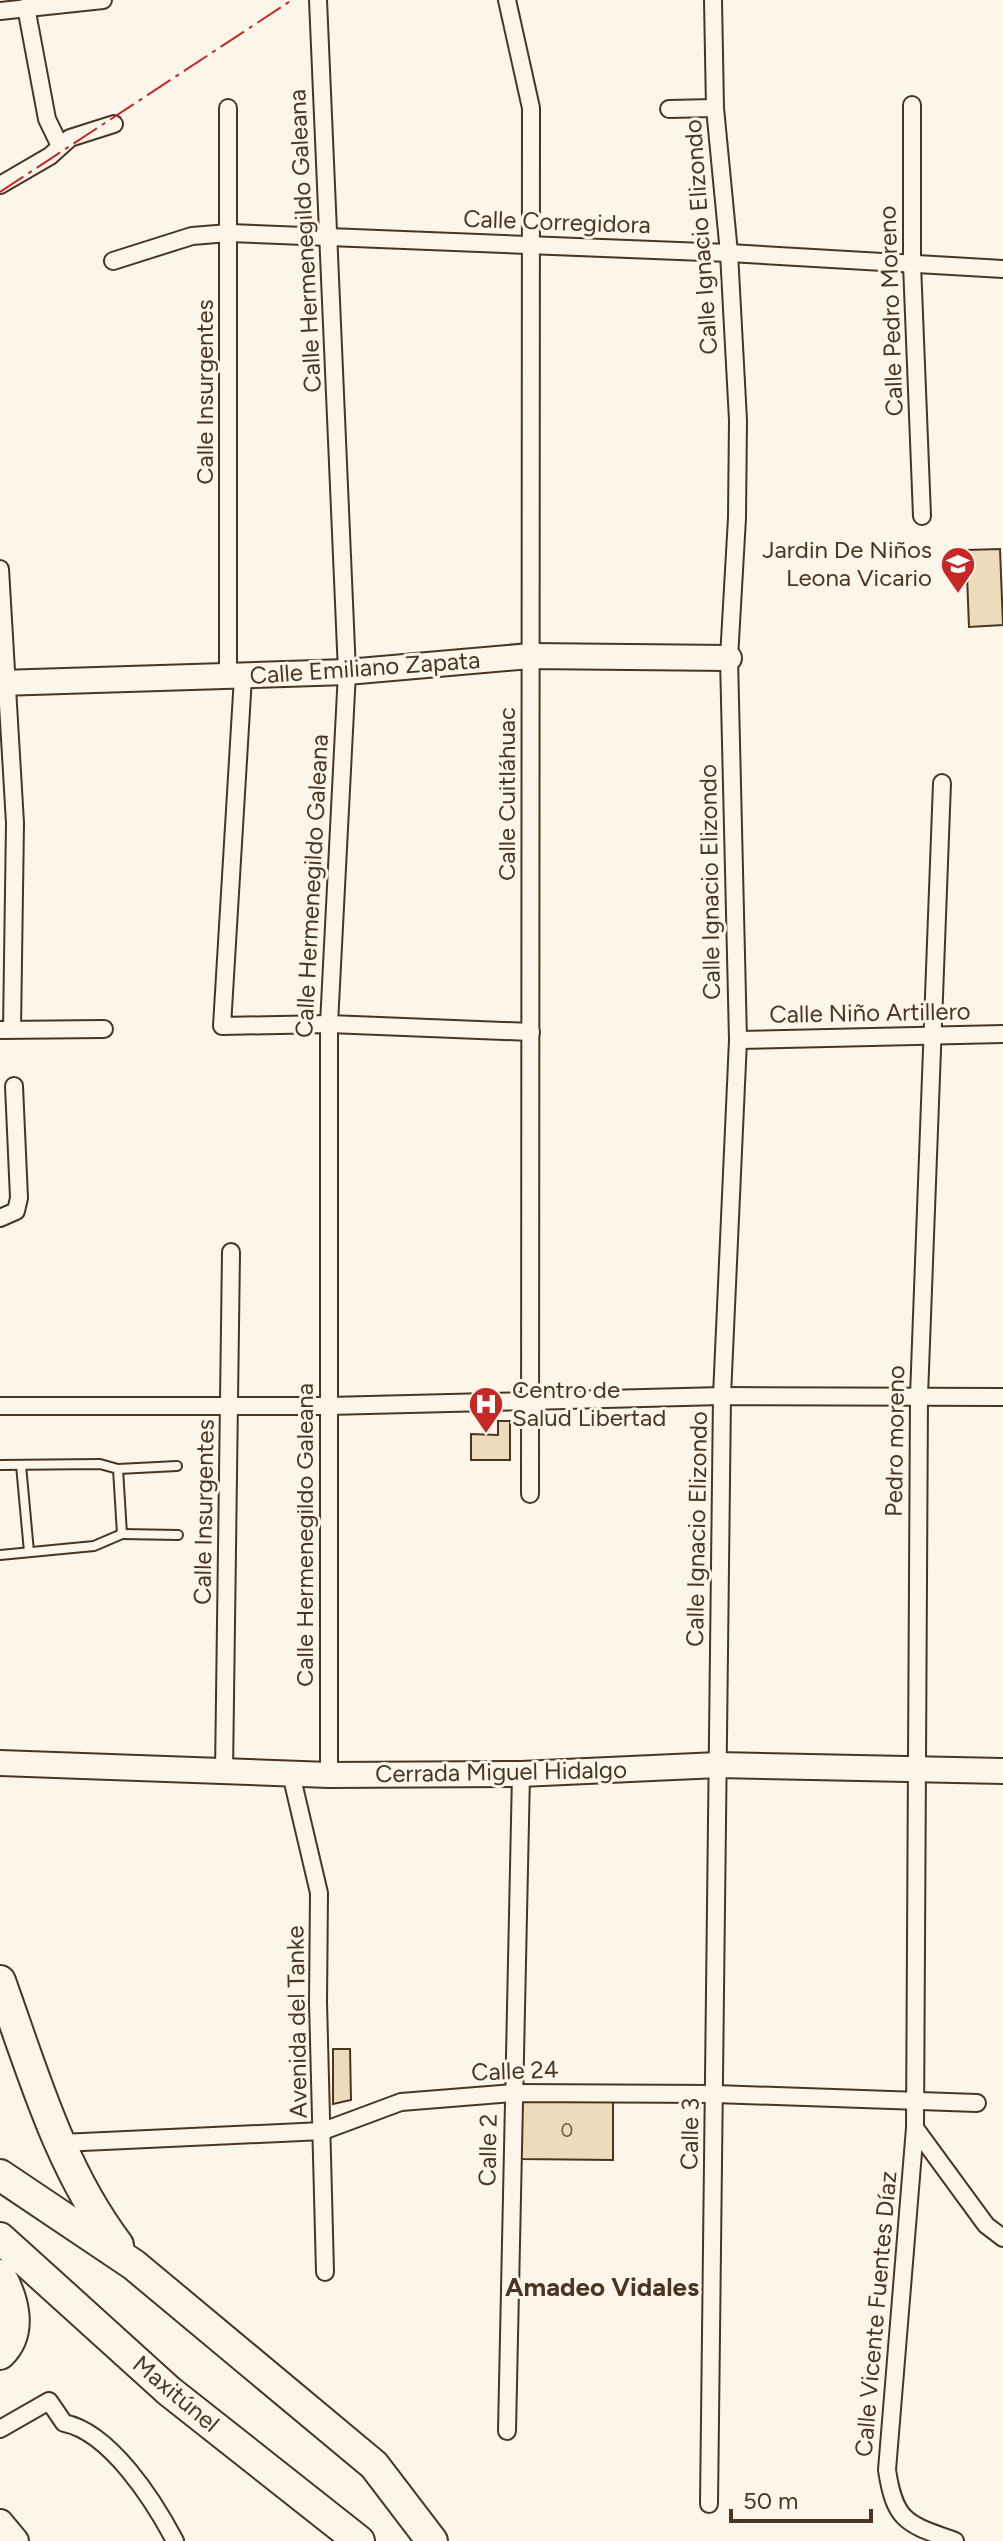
<svg xmlns="http://www.w3.org/2000/svg" width="1003" height="2541" font-family="Figtree,sans-serif">
	<style>
		.building { fill: #ecdcbc; stroke: #4a3520; stroke-width: 2 }
		.lines { fill: none; stroke-linecap: round; stroke-linejoin: round }
		.lane-casing { stroke: #4a3520; stroke-width: 12 }
		.street-casing { stroke: #4a3520; stroke-width: 20 }
		.secondary-casing { stroke: #4a3520; stroke-width: 28 }
		.primary-casing { stroke: #4a3520; stroke-width: 30 }
		.highway-casing { stroke: #4a3520; stroke-width: 34 }
		.lane { stroke: #fbf6e9; stroke-width: 8 }
		.street { stroke: #fbf6e9; stroke-width: 16 }
		.secondary { stroke: #fbf6e9; stroke-width: 24 }
		.primary { stroke: #fbf6e9; stroke-width: 26 }
		.highway { stroke: #fbf6e9; stroke-width: 30 }
		.power { stroke: #c62828; stroke-width: 2; stroke-dasharray: 28 6 4 6; stroke-linecap: butt }
		.labels { text-anchor: middle; stroke-width: 6; stroke-linejoin: round; paint-order: stroke }
		.number-label { font-size: 20px; fill: #725f47 }
		.street-label { font-size: 24px; fill: #4a3520; stroke: #fbf6e9 }
		.poi-label { font-size: 24px; fill: #4a3520; stroke: #fbf6e9; text-anchor: end }
		.neighbourhood-label { font-size: 26px; font-weight: bold; fill: #4a3520; stroke: #fbf6e9 }
	</style>
	<rect width="100%" height="100%" fill="#fbf6e9"/>
	<g class="building">
		<polygon points="1000,549 1003,625 969,627 966,550"/>
		<polygon points="498,1421 510,1421 510,1460 471,1460 471,1434 498,1435"/>
		<polygon points="333,2049 350,2049 351,2100 333,2104"/>
		<polygon points="522,2100 613,2101 613,2160 521,2159"/>
	</g>
	<g class="lines">
		<g class="lane-casing">
			<g id="lane">
				<polyline points="0,1465 100,1464 118,1469 122,1534 94,1546 0,1555"/>
				<polyline points="21,1465 29,1552"/>
				<polyline points="118,1469 177,1466"/>
				<polyline points="122,1534 178,1535"/>
			</g>
		</g>
		<g class="street-casing">
			<g id="street">
				<polyline points="318,0 347,672 329,1024 329,1775"/>
				<polyline points="507,0 531,108 530,1494"/>
				<polyline points="26,7 47,119 60,146"/>
				<polyline points="0,11 103,0"/>
				<polyline points="912,105 912,264 922,516"/>
				<polyline points="669,109 715,108"/>
				<polyline points="0,185 50,156 70,138 114,124"/>
				<polyline points="113,261 192,236 229,233 729,253 1003,269"/>
				<polyline points="0,569 15,823 12,1029"/>
				<polyline points="228,677 228,108"/>
				<polyline points="243,677 222,1026 329,1024 531,1032"/>
				<path d="M942,783l-23,613 -4,732 -28,342c8,53 21,54 68,71"/>
				<polyline points="0,1030 104,1029"/>
				<polyline points="738,1040 1003,1034"/>
				<polyline points="0,1218 16,1211 19,1198 14,1086"/>
				<polyline points="0,1406 328,1406 722,1396 1003,1397"/>
				<polyline points="224,1772 231,1252"/>
				<polyline points="291,1774 319,1893 318,2002 325,2272"/>
				<polyline points="915,2128 986,2225 1003,2238"/>
				<polyline points="61,2143 323,2131 401,2102 514,2093 715,2094 977,2103"/>
				<path d="M0,2429l49,-28 15,22c46,9 90,78 111,118"/>
				<polyline points="507,2431 521,1774"/>
				<polyline points="709,2504 722,1396 738,1040 729,658 737,518 738,420 729,253 715,108 713,0"/>
			</g>
		</g>
		<g class="secondary-casing">
			<g id="secondary">
				<polyline points="0,683 347,672 530,656 729,658"/>
				<polyline points="0,1763 329,1775 521,1774 718,1765 1003,1771"/>
			</g>
		</g>
		<g class="primary-casing">
			<polyline id="primary" points="0,2523 15,2541"/>
		</g>
		<g class="highway-casing">
			<g id="highway">
				<path d="M0,1981c32,89 60,188 118,264"/>
				<polyline points="0,2175 134,2265 374,2465 432,2541"/>
				<polyline points="0,2238 169,2391 359,2541"/>
				<path d="M0,2275c13,24 23,57 0,79"/>
			</g>
		</g>
		<use href="#lane" class="lane"/>
		<use href="#street" class="street"/>
		<use href="#secondary" class="secondary"/>
		<use href="#primary" class="primary"/>
		<use href="#highway" class="highway"/>
		<polyline class="power" points="0,192 292,0"/>
	</g>
	<defs>
		<g id="school-pin" transform="scale(1.8)"><path d="M0 17L-7.5 6A9.5 9.5 0 1 1 7.5 6Z" fill="#c62828" stroke="#fbf6e9"/><path d="M0-5L7-2L0 1L-7-2ZM-4 1L0 2.5L4 1V4Q0 6-4 4Z" fill="#fff"/></g>
		<g id="hospital-pin" transform="scale(1.8)"><path d="M0 17L-7.5 6A9.5 9.5 0 1 1 7.5 6Z" fill="#c62828" stroke="#fbf6e9"/><path d="M-5-5h3v3.5h4V-5h3V5h-3V1.5h-4V5h-3Z" fill="#fff"/></g>
	</defs>
	<g fill-rule="evenodd">
		<use href="#school-pin" x="958" y="564"/>
		<use href="#hospital-pin" x="486" y="1404"/>
	</g>
	<g class="labels">
		<g class="number-label">
			<text x="567" y="2137">0</text>
		</g>
		<g class="street-label">
			<text transform="translate(557 222) rotate(2)" y="8">Calle Corregidora</text>
			<text transform="translate(701 237) rotate(-94)" y="8">Calle Ignacio Elizondo</text>
			<text transform="translate(305 241) rotate(-93)" y="8">Calle Hermenegildo Galeana</text>
			<text transform="translate(891 311) rotate(-92)" y="8">Calle Pedro Moreno</text>
			<text transform="translate(205 392) rotate(-90)" y="8">Calle Insurgentes</text>
			<text transform="translate(365 668) rotate(-4)" y="8">Calle Emiliano Zapata</text>
			<text transform="translate(507 794) rotate(-90)" y="8">Calle Cuitláhuac</text>
			<text transform="translate(710 882) rotate(-91)" y="8">Calle Ignacio Elizondo</text>
			<text transform="translate(312 886) rotate(-87)" y="8">Calle Hermenegildo Galeana</text>
			<text transform="translate(870 1013) rotate(-1)" y="8">Calle Niño Artillero</text>
			<text transform="translate(895 1441) rotate(-89)" y="8">Pedro moreno</text>
			<text transform="translate(204 1512) rotate(-89)" y="8">Calle Insurgentes</text>
			<text transform="translate(697 1529) rotate(-89)" y="8">Calle Ignacio Elizondo</text>
			<text transform="translate(305 1535) rotate(-90)" y="8">Calle Hermenegildo Galeana</text>
			<text transform="translate(501 1772) rotate(-1)" y="8">Cerrada Miguel Hidalgo</text>
			<text transform="translate(297 2022) rotate(-91)" y="8">Avenida del Tanke</text>
			<text transform="translate(515 2071) rotate(-2)" y="8">Calle 24</text>
			<text transform="translate(690 2134) rotate(-89)" y="8">Calle 3</text>
			<text transform="translate(488 2150) rotate(-89)" y="8">Calle 2</text>
			<text transform="translate(876 2314) rotate(-85)" y="8">Calle Vicente Fuentes Díaz</text>
			<text transform="translate(176 2394) rotate(40)" y="8">Maxitúnel</text>
		</g>
		<g class="poi-label">
			<text x="932" y="558">Jardin De Niños<tspan x="932" dy="28">Leona Vicario</tspan></text>
			<text x="512" y="1398" text-anchor="start">Centro de<tspan x="512" dy="28">Salud Libertad</tspan></text>
		</g>
		<g class="neighbourhood-label">
			<text x="602" y="2296">Amadeo Vidales</text>
		</g>
	</g>
	<path d="M731 2509v12h140v-12" fill="none" stroke="#4a3520" stroke-width="4"/>
	<text x="743" y="2509" font-size="24" fill="#4a3520" stroke="#fbf6e9" stroke-width="6" paint-order="stroke">50 m</text>
</svg>
